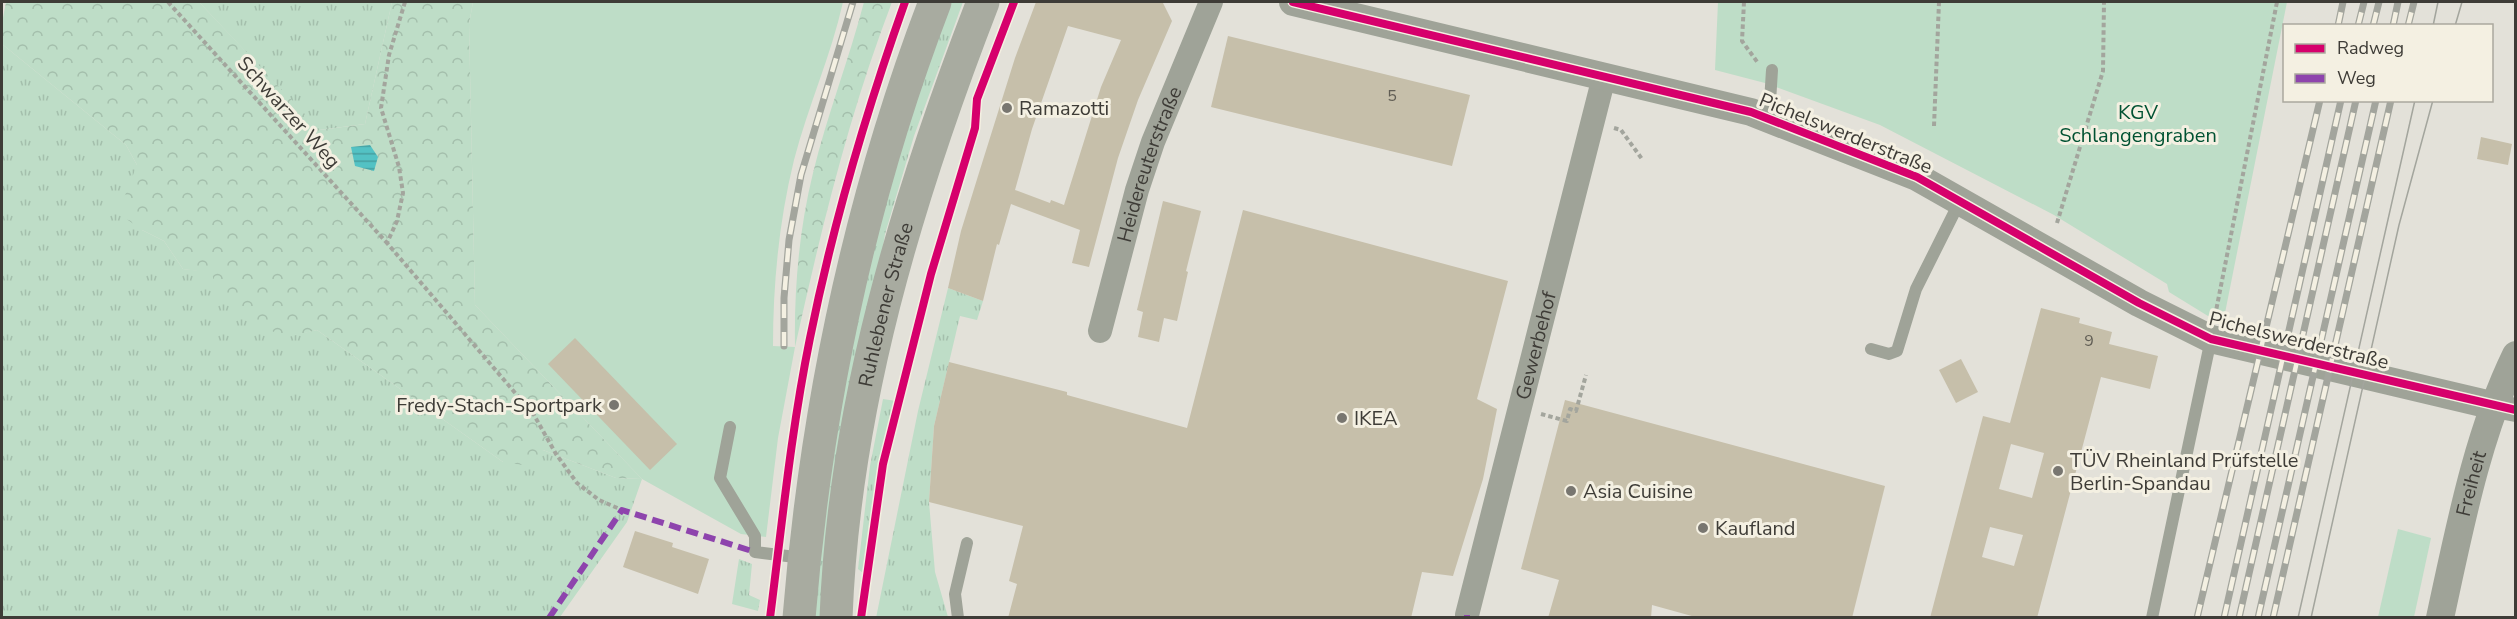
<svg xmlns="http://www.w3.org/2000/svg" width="2517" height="619" font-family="'Nunito Sans',sans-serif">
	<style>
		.grass { fill: url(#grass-tufts) }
		.forest { fill: url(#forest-crowns) }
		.garden { fill: #beddc7 }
		.water { fill: url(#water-rules) }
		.building { fill: #c6bfaa; fill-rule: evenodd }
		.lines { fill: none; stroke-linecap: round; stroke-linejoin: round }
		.path { stroke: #a3a59d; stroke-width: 4; stroke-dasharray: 4.5 3; stroke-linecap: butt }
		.service { stroke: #9fa398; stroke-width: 12 }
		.minor { stroke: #9fa398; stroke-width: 24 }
		.tertiary { stroke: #9fa398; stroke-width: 28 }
		.secondary { stroke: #a8aba0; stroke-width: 33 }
		.tram { stroke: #a3a59d; stroke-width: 1.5 }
		.rail-casing { stroke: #a3a59d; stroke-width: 7 }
		.rail { stroke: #f4f0e2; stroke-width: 4.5; stroke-dasharray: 14; stroke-linecap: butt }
		.quiet { stroke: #8e44ad; stroke-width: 6; stroke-dasharray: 12 6; stroke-linecap: butt }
		.cycleway-casing { stroke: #f4f0e2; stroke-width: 11 }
		.cycleway { stroke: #d6006c; stroke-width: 8 }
		.poi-dot { fill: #787670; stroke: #f4f0e2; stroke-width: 2 }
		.labels { text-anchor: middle; stroke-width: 6; stroke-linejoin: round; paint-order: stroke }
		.number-label { font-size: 16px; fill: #605d54 }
		.poi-label { font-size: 20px; fill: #3e3c37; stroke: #f4f0e2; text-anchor: start }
		.street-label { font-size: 20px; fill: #3e3c37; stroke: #f4f0e2 }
		.park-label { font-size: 20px; fill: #015232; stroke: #f4f0e2 }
	</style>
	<defs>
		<pattern id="grass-tufts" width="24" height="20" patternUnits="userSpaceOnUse" patternTransform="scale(1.5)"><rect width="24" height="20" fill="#beddc7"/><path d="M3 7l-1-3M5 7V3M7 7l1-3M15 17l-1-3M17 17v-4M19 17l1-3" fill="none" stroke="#a4bfac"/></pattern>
		<pattern id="forest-crowns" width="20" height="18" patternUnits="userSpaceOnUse" patternTransform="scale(1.5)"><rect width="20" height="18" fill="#beddc7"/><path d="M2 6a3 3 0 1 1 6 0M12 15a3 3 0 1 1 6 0" fill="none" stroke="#a4bfac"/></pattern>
		<pattern id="water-rules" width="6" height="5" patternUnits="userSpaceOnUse" patternTransform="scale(1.5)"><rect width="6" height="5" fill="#53c2c4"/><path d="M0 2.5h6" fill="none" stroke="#469fa0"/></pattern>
	</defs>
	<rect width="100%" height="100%" fill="#e3e1d9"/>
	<g class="grass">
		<polygon points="199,2 392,2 365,124 319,130"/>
		<polygon points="947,2 963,2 914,136 885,234 826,617 814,618 820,506 873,236"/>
		<polygon points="2,44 126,145 137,165 142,230 164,241 183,269 212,272 284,337 317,330 503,462 543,450 616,478 642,479 627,522 560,617 2,617"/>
		<polygon points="948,288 983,301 977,320 960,316 934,426 929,502 935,572 948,617 876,618 918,411"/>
		<polygon points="883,399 896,401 880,460 863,573 858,569 870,466"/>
		<polygon points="739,559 752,564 749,595 760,600 758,611 732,604"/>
	</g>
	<g class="forest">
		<polygon points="6,2 199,2 320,130 365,124 392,2 473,2 469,24 475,305 642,479 616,478 543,450 535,467 503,462 317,330 284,338 218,299 212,273 183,269 164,241 142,230 118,213 137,165 126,145 2,44 2,23"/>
		<path d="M864,2h28c-43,112 -71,228 -97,345 -1,-58 4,-117 18,-174 14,-58 36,-113 51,-171z"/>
	</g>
	<g class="garden">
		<path d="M473,2h370c-12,54 -35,104 -49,158 -15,61 -21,124 -21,186l22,1 -17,91 -12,99 -25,-3 -99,-55 -167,-174 -6,-281z"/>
		<polygon points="1718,2 2287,2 2224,318 2208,316 2169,292 2167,284 2054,215 1880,125 1765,83 1715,70"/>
		<polygon points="2398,529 2431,538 2414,617 2378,617"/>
	</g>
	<polygon class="water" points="370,145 378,157 374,171 355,166 351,147"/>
	<g class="building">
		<path d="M1036,2h121l6,1 9,18 -34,79 -20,58 -29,109 -17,-4 8,-33 -69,-26 -12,41 -2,-1 -14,57 -35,-13 13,-57 17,-55 37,-118zM1068,26l53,14 -20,47 -37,118 -13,-5 -1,3 -35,-13 17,-61z"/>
		<polygon points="1228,36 1470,95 1452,166 1211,107"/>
		<polygon points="2481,137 2512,144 2508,165 2477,159"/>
		<polygon points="1163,201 1201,211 1186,271 1188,272 1177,321 1164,318 1159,342 1138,337 1143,312 1137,310"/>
		<polygon points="1243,210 1508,281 1477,399 1497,409 1483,479 1453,576 1422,572 1411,618 1008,618 1017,584 1009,581 1023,526 929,502 934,426 949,362 1067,392 1067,395 1187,428"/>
		<path d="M2041,308l39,10 -1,5 33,9 -3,12 49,12 -8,33 -49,-12 -64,241h-107l53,-202 27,7zM2011,444l33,9 -12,45 -33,-9zM1990,527l33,8 -9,31 -32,-9z"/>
		<polygon points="575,338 677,444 650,470 548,364"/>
		<polygon points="1961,359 1978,392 1956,403 1939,370"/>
		<polygon points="1565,400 1885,486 1852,618 1699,618 1652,605 1651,618 1548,618 1559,580 1521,569"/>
		<polygon points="635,531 673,543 672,547 709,559 698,594 623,567"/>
	</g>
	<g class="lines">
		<g class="path">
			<polyline points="168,2 387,243"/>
			<polyline points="405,2 389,55 381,108 399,167 403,193 397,221 387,243 534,415 556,454 577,483 599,500 622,510"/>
			<polyline points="1744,2 1742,41 1758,63"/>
			<polyline points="1934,126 1939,2"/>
			<polyline points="1614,128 1621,130 1642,159"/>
			<polyline points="2057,223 2103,71 2104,2"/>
			<polyline points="2215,316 2277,2"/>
			<polyline points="1541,414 1567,421 1570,409 1576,411 1586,375"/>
		</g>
		<g class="service">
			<polyline points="1769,118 1772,70"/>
			<polyline points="1871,349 1889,354 1897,351 1916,289 1960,201"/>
			<polyline points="730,427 720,478 755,536 755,552 803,558"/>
			<polyline points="958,618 955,594 967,543"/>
			<polyline points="2152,618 2211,339"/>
		</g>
		<g class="minor">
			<path id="s1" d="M1100,331l37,-141 16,-48 58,-140"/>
			<polyline points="2495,406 2516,410"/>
			<path id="s2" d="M1467,615l137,-538"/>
		</g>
		<g class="tertiary">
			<polyline points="1293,2 1751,112 1917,177 2139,303 2211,339 2495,406"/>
			<path id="s3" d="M2440,618c19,-87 37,-183 76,-263"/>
		</g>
		<g class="secondary">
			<path d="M799,618c17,-210 61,-420 136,-616"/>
			<path id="s4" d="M836,618c8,-212 71,-420 147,-616"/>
		</g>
		<g class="tram">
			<polyline points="2433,26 2438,2"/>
			<polyline points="2455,26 2462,2"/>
			<polyline points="2298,618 2415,100"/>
			<polyline points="2311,618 2399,225 2433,100"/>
		</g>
		<g class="rail-casing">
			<g id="rail">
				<polyline points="2338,26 2343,2"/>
				<polyline points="2358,26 2364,2"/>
				<polyline points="2373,26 2379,2"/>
				<polyline points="2393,26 2398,2"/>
				<polyline points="2408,26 2414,2"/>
				<polyline points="784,346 784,298 789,240 801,175 853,2"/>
				<polyline points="2197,618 2320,100"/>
				<polyline points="2224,618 2341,100"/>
				<polyline points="2239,618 2356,100"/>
				<polyline points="2258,618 2376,100"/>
				<polyline points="2273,618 2391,100"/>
			</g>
		</g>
		<use href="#rail" class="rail"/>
		<g class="quiet">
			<polyline points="549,618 622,510 755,552"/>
			<polyline points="1467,618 1467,615"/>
		</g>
		<g class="cycleway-casing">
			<g id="cycleway">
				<polyline points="1293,2 1751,112 1917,177 2139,303 2211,339 2516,410"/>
				<path d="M770,618c12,-94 21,-187 40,-280 23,-114 56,-226 95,-336"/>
				<polyline points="861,618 883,464 931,274 975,128 977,99 1014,2"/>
			</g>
		</g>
		<use href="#cycleway" class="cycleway"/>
	</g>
	<g class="poi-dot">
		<circle cx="1007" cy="108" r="6"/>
		<circle cx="614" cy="405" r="6"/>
		<circle cx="1342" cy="418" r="6"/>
		<circle cx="2058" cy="471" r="6"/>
		<circle cx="1571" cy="491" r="6"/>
		<circle cx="1703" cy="528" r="6"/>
	</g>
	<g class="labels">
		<g class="number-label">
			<text x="1392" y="101">5</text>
			<text x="2089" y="346">9</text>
		</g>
		<g class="poi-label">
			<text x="1019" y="115">Ramazotti</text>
			<text x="602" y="412" text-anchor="end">Fredy-Stach-Sportpark</text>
			<text x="1354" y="425">IKEA</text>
			<text x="2070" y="467">TÜV Rheinland Prüfstelle<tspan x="2070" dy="23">Berlin-Spandau</tspan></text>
			<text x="1583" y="498">Asia Cuisine</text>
			<text x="1715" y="535">Kaufland</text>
		</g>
		<g class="street-label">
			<text transform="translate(289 112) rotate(48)" y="7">Schwarzer Weg</text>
			<text transform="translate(1846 133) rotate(22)" y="7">Pichelswerderstraße</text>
			<text dy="7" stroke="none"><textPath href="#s1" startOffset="174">Heidereuterstraße</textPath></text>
			<text dy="7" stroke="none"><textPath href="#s4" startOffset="318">Ruhlebener Straße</textPath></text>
			<text transform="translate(2299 340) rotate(14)" y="7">Pichelswerderstraße</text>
			<text dy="7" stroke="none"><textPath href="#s2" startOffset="278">Gewerbehof</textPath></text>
			<text dy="7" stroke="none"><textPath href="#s3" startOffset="138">Freiheit</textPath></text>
		</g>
		<g class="park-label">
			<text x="2138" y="119">KGV<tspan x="2138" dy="23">Schlangengraben</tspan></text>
		</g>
	</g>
	<rect width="2517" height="619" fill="none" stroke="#3e3c37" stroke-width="6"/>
	<rect x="2283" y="24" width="210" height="78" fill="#f4f0e2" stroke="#aba89e" stroke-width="1.5"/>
	<rect x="2295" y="44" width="30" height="9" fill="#d6006c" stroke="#aba89e" stroke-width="1.5"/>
	<text x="2337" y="54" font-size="18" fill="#3e3c37">Radweg</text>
	<rect x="2295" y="74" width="30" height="9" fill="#8e44ad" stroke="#aba89e" stroke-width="1.5"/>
	<text x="2337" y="84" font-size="18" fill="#3e3c37">Weg</text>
</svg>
